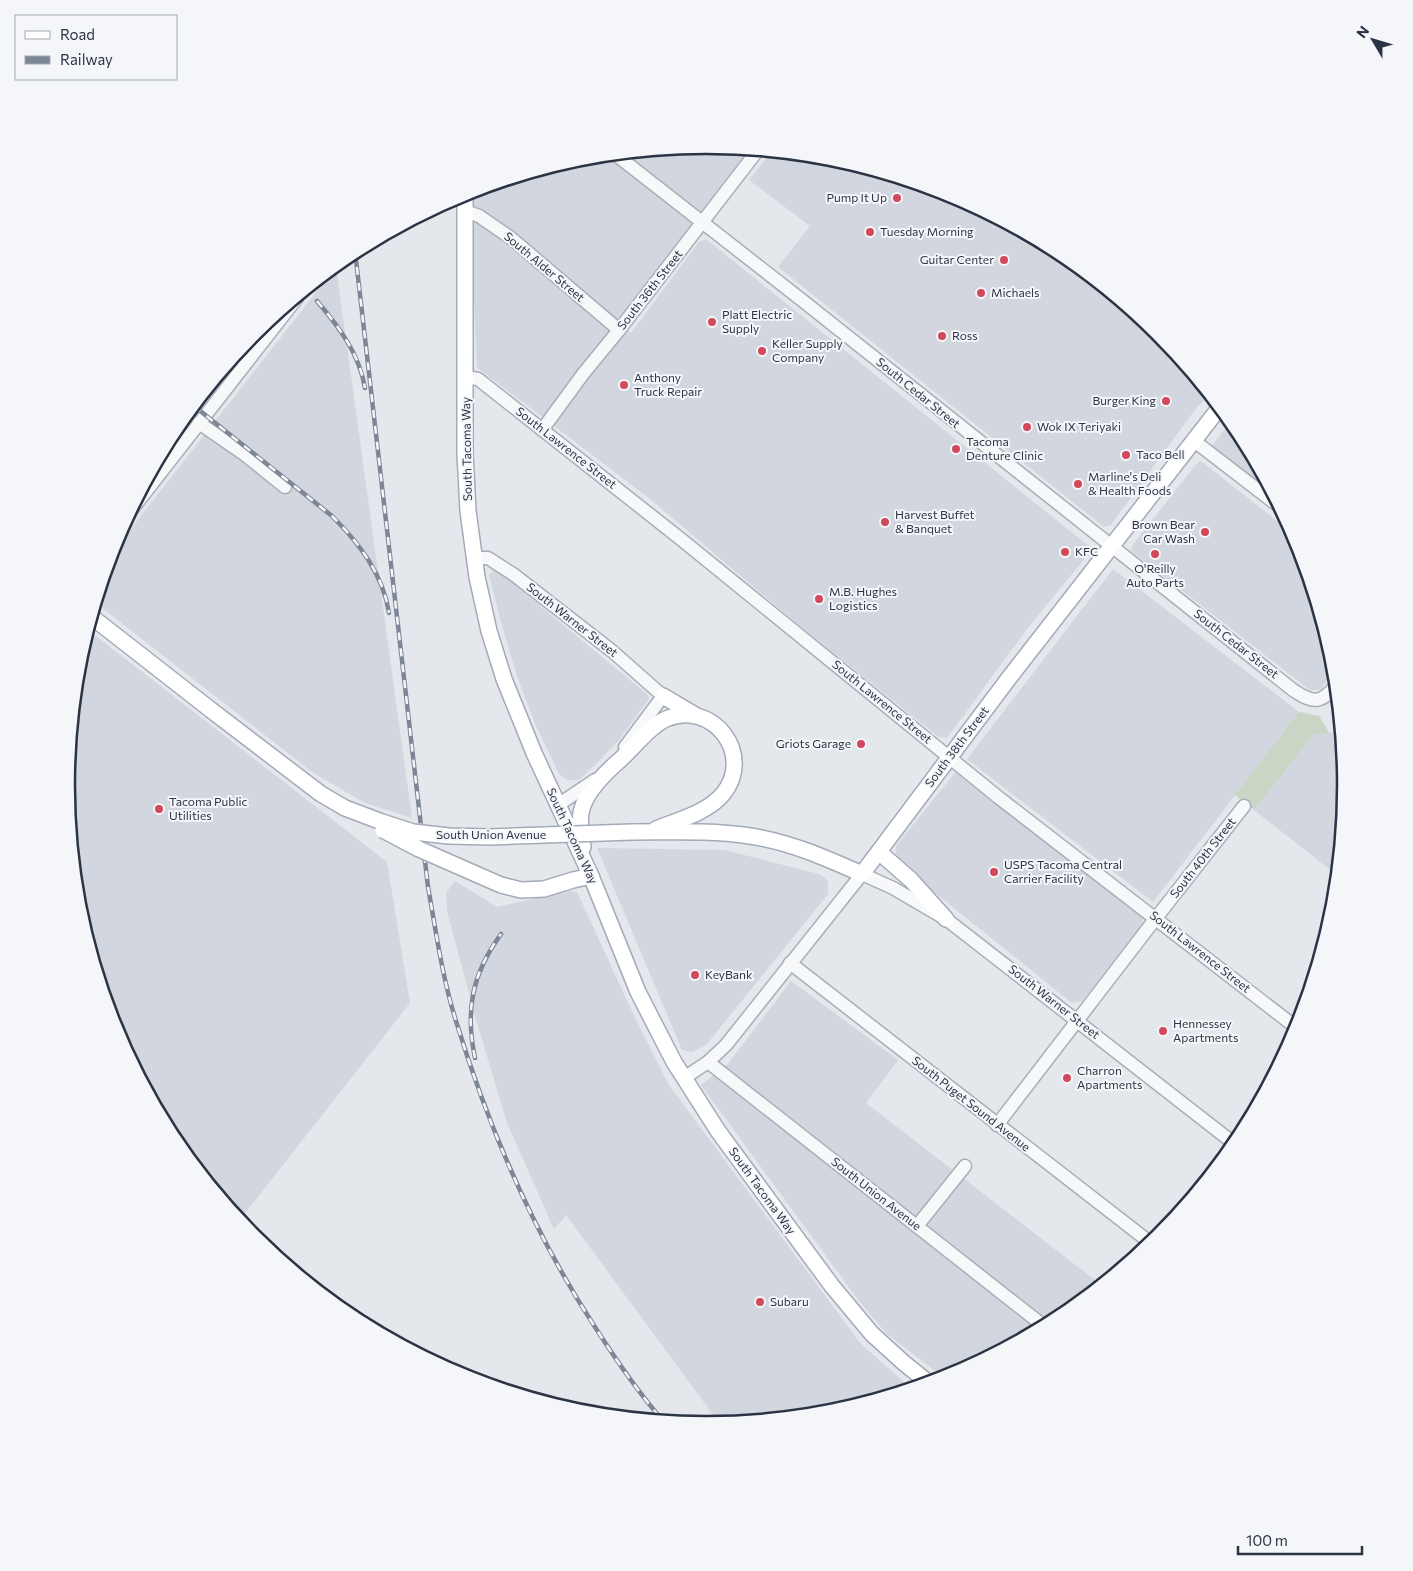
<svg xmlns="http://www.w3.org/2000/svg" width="1413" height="1571" font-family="Commissioner,sans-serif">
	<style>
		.built { fill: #d2d6de }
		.green { fill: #c9d6c5 }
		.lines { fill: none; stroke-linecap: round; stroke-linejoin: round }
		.minor-casing { stroke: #a9aeb7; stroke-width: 15 }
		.major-casing { stroke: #a3abb8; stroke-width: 18 }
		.minor { stroke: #f7f8fa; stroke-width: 12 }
		.major { stroke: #fff; stroke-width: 15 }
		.rail-casing { stroke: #7d8696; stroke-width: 4.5 }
		.rail { stroke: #f4f6f9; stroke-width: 2.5; stroke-dasharray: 8; stroke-linecap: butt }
		.major-bridge-casing { stroke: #a3abb8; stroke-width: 18; stroke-linecap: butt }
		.major-bridge { stroke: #fff; stroke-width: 15 }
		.poi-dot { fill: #d1495b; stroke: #f4f6f9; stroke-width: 2 }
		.labels { text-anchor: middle; stroke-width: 4; stroke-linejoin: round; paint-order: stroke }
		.poi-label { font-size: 12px; fill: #2b3445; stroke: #f4f6f9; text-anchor: start }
		.street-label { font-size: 12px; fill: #2b3445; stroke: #f4f6f9 }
		.rim { fill: none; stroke: #2b3445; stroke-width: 2.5 }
	</style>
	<rect width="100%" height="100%" fill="#e4e7ec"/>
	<g class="built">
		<polygon points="707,145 750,150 620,320 631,333 699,242 706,239 1090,547 1090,552 1027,629 947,738 939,737 803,629 649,498 479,369 477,366 474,300 472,191 582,158"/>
		<polygon points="771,152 832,158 952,194 1062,253 1159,333 1210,395 1197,407 1111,525 1104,527 778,267 810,226 749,180"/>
		<polygon points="336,267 412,818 365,803 312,772 96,603 111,554"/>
		<polygon points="1231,421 1239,430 1274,496 1212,446"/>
		<polygon points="1201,461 1296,536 1298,541 1334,661 1335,670 1320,690 1310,690 1131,551 1132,546 1197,463"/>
		<polygon points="1113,569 1299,712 1153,902 967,759"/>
		<polygon points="493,571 498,571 648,695 649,699 619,740 599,761 579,780 567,780 559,774 536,726 517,676 502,626 489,575"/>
		<polygon points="88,630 387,862 410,1003 239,1221 174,1141 115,1030 79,910 66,785 79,660"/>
		<polygon points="1339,705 1347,785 1338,876 1254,810 1314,734 1340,732 1333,713"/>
		<polygon points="958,769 1143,917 1143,924 1082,1001 1072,1003 899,864 895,858 896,846"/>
		<polygon points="597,848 724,850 819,874 828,881 828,894 706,1045 692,1052 682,1050"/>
		<polygon points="455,881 497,907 569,891 577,892 637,1022 669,1085 860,1343 912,1389 831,1413 720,1424 566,1215 554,1229 507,1123 477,1023 447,911 446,893"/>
		<polygon points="791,981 898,1060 866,1103 1100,1284 1092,1293 1062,1318 947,1378 931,1368 886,1333 859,1301 701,1085 727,1065"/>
	</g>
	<polygon class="green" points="1299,712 1319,716 1329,733 1314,734 1254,810 1235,795"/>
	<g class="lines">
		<g class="minor-casing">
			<g id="minor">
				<path d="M615,154l188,147 490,389c21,14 28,14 44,-6"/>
				<polyline points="465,211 479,216 511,238 619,330"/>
				<polyline points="465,377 478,379 682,540 998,797 1298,1029"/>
				<polyline points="199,423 244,454 285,487"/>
				<polyline points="542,430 583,374 619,330 758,150"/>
				<polyline points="1193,440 1280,507"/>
				<polyline points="130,512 297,298"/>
				<polyline points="474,558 488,558 513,574 612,651 663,696 625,747"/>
				<polyline points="558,805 595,780"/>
				<polyline points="790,963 1152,1244"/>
				<polyline points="708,1062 1045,1327"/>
				<polyline points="684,1078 708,1062 726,1045 862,874 893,888 946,919 1236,1145"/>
				<polyline points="997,1125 1156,918 1244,806"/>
				<polyline points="917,1226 965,1166"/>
			</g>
		</g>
		<g class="major-casing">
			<g id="major">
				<polyline points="465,193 465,453 468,511 477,577 489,631 504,679 534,753 591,876 638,992 674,1062 718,1131 832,1286 872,1334 904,1363 930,1384"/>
				<polyline points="92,617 211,710"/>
				<polyline points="663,696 695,715"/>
				<path d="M632,832c39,0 79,-2 118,4 40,6 76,22 112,38l147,-196 211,-271"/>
				<path d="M583,847c-1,-10 -4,-24 -2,-34 3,-20 25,-41 40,-54 13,-12 30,-34 45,-40 47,-20 89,36 57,75 -16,19 -45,26 -67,35"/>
				<polyline points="879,852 911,880 946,919"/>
				<polyline points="501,885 521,890 544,889 573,880 591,876"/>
			</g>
		</g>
		<use href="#minor" class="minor"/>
		<use href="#major" class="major"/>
		<g class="rail-casing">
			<g id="rail">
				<path d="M355,251l73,636c8,44 14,90 28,134 33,108 77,211 139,306 21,33 43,65 69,95"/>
				<path d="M317,301c22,26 42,52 48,87"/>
				<path d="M194,406l138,110c27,27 51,58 57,97"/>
				<path d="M475,1058c-10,-48 -3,-84 26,-124"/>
			</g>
		</g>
		<use href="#rail" class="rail"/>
		<g class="major-bridge-casing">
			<g id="major-bridge">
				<polyline points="211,710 321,794 345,808 382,822 413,832 449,836 490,837 632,832"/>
				<polyline points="383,830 419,849 501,885"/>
			</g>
		</g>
		<use href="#major-bridge" class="major-bridge"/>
	</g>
	<g class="poi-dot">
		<circle cx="897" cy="198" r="5"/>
		<circle cx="870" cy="232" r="5"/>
		<circle cx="1004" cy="260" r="5"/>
		<circle cx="981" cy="293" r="5"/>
		<circle cx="712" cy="322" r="5"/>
		<circle cx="942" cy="336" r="5"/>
		<circle cx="762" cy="351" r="5"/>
		<circle cx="624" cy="385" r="5"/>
		<circle cx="1166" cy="401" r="5"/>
		<circle cx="1027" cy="427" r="5"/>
		<circle cx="956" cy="449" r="5"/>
		<circle cx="1126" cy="455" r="5"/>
		<circle cx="1078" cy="484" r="5"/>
		<circle cx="885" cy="522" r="5"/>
		<circle cx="1205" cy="532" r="5"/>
		<circle cx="1065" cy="552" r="5"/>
		<circle cx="1155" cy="554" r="5"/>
		<circle cx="819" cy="599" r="5"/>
		<circle cx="861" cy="744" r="5"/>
		<circle cx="159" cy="809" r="5"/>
		<circle cx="994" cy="872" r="5"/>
		<circle cx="695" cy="975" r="5"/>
		<circle cx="1163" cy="1031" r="5"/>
		<circle cx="1067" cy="1078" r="5"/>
		<circle cx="760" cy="1302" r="5"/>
	</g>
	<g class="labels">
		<g class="poi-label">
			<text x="887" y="202" text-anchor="end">Pump It Up</text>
			<text x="880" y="236">Tuesday Morning</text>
			<text x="994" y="264" text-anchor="end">Guitar Center</text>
			<text x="991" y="297">Michaels</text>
			<text x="722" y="319">Platt Electric<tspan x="722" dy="14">Supply</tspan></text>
			<text x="952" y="340">Ross</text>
			<text x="772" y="348">Keller Supply<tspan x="772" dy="14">Company</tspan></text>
			<text x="634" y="382">Anthony<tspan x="634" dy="14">Truck Repair</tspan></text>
			<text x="1156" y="405" text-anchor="end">Burger King</text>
			<text x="1037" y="431">Wok IX Teriyaki</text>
			<text x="966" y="446">Tacoma<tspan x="966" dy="14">Denture Clinic</tspan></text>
			<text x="1136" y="459">Taco Bell</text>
			<text x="1088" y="481">Marline's Deli<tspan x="1088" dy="14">&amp; Health Foods</tspan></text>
			<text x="895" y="519">Harvest Buffet<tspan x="895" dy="14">&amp; Banquet</tspan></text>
			<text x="1195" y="529" text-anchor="end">Brown Bear<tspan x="1195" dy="14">Car Wash</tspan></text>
			<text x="1075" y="556">KFC</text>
			<text x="1155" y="573" text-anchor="middle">O'Reilly<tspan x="1155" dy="14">Auto Parts</tspan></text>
			<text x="829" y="596">M.B. Hughes<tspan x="829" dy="14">Logistics</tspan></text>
			<text x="851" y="748" text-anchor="end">Griots Garage</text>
			<text x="169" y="806">Tacoma Public<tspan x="169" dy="14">Utilities</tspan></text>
			<text x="1004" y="869">USPS Tacoma Central<tspan x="1004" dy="14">Carrier Facility</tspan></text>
			<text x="705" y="979">KeyBank</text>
			<text x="1173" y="1028">Hennessey<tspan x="1173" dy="14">Apartments</tspan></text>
			<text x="1077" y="1075">Charron<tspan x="1077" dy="14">Apartments</tspan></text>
			<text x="770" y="1306">Subaru</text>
		</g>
		<g class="street-label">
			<text transform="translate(544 267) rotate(40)" y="4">South Alder Street</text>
			<text transform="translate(650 290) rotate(-52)" y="4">South 36th Street</text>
			<text transform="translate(918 393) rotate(39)" y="4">South Cedar Street</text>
			<text transform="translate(566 448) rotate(38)" y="4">South Lawrence Street</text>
			<text transform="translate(467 449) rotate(-91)" y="4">South Tacoma Way</text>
			<text transform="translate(572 620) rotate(38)" y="4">South Warner Street</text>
			<text transform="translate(1236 644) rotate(38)" y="4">South Cedar Street</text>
			<text transform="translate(882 702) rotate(39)" y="4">South Lawrence Street</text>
			<text transform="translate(957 747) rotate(-53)" y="4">South 38th Street</text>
			<text x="491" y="839">South Union Avenue</text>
			<text transform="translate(572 836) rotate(65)" y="4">South Tacoma Way</text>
			<text transform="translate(1203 858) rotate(-52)" y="4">South 40th Street</text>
			<text transform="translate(1200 952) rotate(38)" y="4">South Lawrence Street</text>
			<text transform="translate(1054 1002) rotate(38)" y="4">South Warner Street</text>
			<text transform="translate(971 1104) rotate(38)" y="4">South Puget Sound Avenue</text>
			<text transform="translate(762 1191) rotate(54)" y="4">South Tacoma Way</text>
			<text transform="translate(876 1194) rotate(38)" y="4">South Union Avenue</text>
		</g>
	</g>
	<path d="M0 0H1413V1571H0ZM75 785a631 631 0 1 1 1262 0a631 631 0 1 1-1262 0Z" fill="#f4f6f9" fill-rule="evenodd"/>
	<path class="rim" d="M75 785a631 631 0 1 1 1262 0a631 631 0 1 1-1262 0Z"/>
	<rect x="15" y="15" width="162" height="65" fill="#f4f6f9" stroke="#a4a8b1"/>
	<rect x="25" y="31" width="25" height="8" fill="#ffffff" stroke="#a4a8b1"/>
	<text x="60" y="40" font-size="15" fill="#2b3445">Road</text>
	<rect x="25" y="56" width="25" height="8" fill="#7d8696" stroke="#a4a8b1"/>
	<text x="60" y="65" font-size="15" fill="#2b3445">Railway</text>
	<g transform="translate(1373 40) rotate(308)" stroke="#f4f6f9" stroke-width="4" paint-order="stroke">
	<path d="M0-4L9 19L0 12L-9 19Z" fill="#2b3445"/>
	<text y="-8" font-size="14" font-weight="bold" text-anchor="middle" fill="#2b3445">N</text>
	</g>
	<path d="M1238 1546v8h124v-8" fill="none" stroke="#2b3445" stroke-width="2.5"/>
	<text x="1246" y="1546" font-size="15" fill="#2b3445" stroke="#f4f6f9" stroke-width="4" paint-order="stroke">100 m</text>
</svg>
